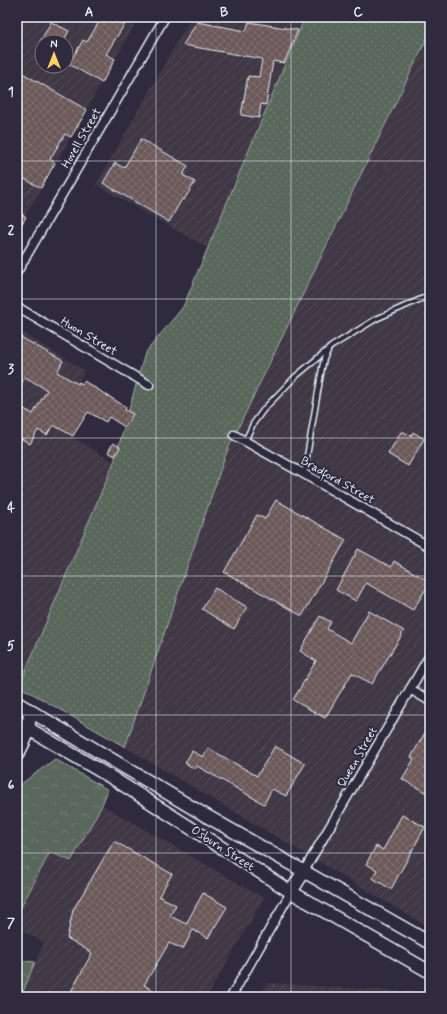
<svg xmlns="http://www.w3.org/2000/svg" width="447" height="1014" font-family="Mynerve,sans-serif">
	<style>
		.built { fill: #413845 }
		.industrial { fill: url(#industrial-furrows); fill-rule: evenodd }
		.grass { fill: url(#grass-dots); stroke: #a1acaa }
		.forest { fill: url(#forest-crowns); stroke: #a1acaa }
		.building { fill: url(#building-cross-hatch); stroke: #e8f1f8 }
		.lines { fill: none; stroke-linecap: round; stroke-linejoin: round }
		.lane-casing { stroke: #e8f1f8; stroke-width: 7 }
		.street-casing { stroke: #e8f1f8; stroke-width: 11 }
		.secondary-casing { stroke: #e8f1f8; stroke-width: 15 }
		.lane { stroke: #2f2a3d; stroke-width: 4 }
		.street { stroke: #2f2a3d; stroke-width: 8 }
		.secondary { stroke: #2f2a3d; stroke-width: 12 }
		.grid { fill: none; stroke: #e8f1f8; stroke-width: 1; stroke-opacity: 0.55 }
		.labels { text-anchor: middle; stroke-width: 4; stroke-linejoin: round; paint-order: stroke }
		.street-label { font-size: 12px; fill: #e8f1f8; stroke: #2f2a3d }
		.neatline { fill: none; stroke: #e8f1f8; stroke-width: 1.5 }
		.grid-label { font-size: 13px; text-anchor: middle; font-weight: bold; fill: #e8f1f8 }
	</style>
	<defs>
		<pattern id="industrial-furrows" width="10" height="10" patternUnits="userSpaceOnUse"><rect width="10" height="10" fill="#413845"/><path d="M-1 1l2-2M0 10L10 0M9 11l2-2" fill="none" stroke="#534c57"/></pattern>
		<pattern id="grass-dots" width="8" height="8" patternUnits="userSpaceOnUse"><rect width="8" height="8" fill="#5a675c"/><path d="M2 2h.1M6 6h.1" fill="none" stroke="#727d74" stroke-width="1.8" stroke-linecap="round"/></pattern>
		<pattern id="forest-crowns" width="20" height="18" patternUnits="userSpaceOnUse"><rect width="20" height="18" fill="#5a675c"/><path d="M2 6a3 3 0 1 1 6 0M12 15a3 3 0 1 1 6 0" fill="none" stroke="#727d74"/></pattern>
		<pattern id="building-cross-hatch" width="8" height="8" patternUnits="userSpaceOnUse"><rect width="8" height="8" fill="#6c5959"/><path d="M0 0l8 8M0 8l8-8" fill="none" stroke="#817172"/></pattern>
	</defs>
	<rect width="100%" height="100%" fill="#2f2a3d"/>
	<filter id="ink" filterUnits="userSpaceOnUse"><feTurbulence type="fractalNoise" baseFrequency=".025" numOctaves="2"/><feDisplacementMap in="SourceGraphic" scale="8" xChannelSelector="R" yChannelSelector="G"/><feConvolveMatrix kernelMatrix="1 2 1 2 8 2 1 2 1" color-interpolation-filters="sRGB"/></filter>
	<g filter="url(#ink)">
		<polygon class="built" points="17,201 30,208 17,231"/>
		<g class="industrial">
			<path d="M17,17h122l-109,191 -13,-7zM42,42h24v24h-24z"/>
			<polygon points="191,17 305,17 208,248 96,185"/>
			<polygon points="430,32 430,928 125,747 227,451"/>
			<polygon points="17,329 85,371 53,425 114,462 19,686 17,685"/>
			<polygon points="102,805 264,898 207,997 21,997 44,942 17,929 17,913 50,852 71,861"/>
			<polygon points="267,983 429,993 430,997 259,997"/>
		</g>
		<polygon class="grass" points="305,17 430,17 430,32 227,451 125,747 19,686 114,462 145,353 183,307"/>
		<g class="forest">
			<polygon points="55,759 108,790 102,805 71,861 50,852 20,909 17,908 17,791 21,784"/>
			<polygon points="17,960 35,962 21,997 17,997"/>
		</g>
		<g class="building">
			<polygon points="102,17 129,17 106,54 115,59 102,83 69,64 83,40 87,42"/>
			<polygon points="51,22 69,31 63,42 40,42"/>
			<polygon points="197,22 246,31 249,22 298,30 284,63 273,61 266,105 261,104 259,118 241,115 248,76 259,77 262,59 183,45"/>
			<polygon points="17,70 87,110 71,137 65,134 50,159 55,163 41,188 17,175"/>
			<polygon points="141,139 188,166 183,175 195,182 184,200 182,199 169,222 103,183 115,163 124,168"/>
			<polygon points="17,211 26,217 17,232"/>
			<polygon points="17,335 63,361 57,372 78,384 79,382 82,384 84,381 126,407 125,410 133,414 125,427 109,417 106,422 88,412 73,436 53,425 47,435 38,430 30,444 17,436 17,405 33,414 47,390 25,377 17,391"/>
			<polygon points="401,432 404,432 411,436 413,432 424,439 408,466 388,454"/>
			<polygon points="113,443 120,447 115,456 108,452"/>
			<polygon points="276,500 346,540 302,616 224,572 257,515 265,519"/>
			<polygon points="358,549 391,567 394,561 430,582 413,610 366,583 356,601 336,590"/>
			<polygon points="215,588 247,607 234,629 202,609"/>
			<polygon points="369,611 404,631 372,684 352,673 325,718 293,700 316,661 300,651 320,616 331,622 327,629 351,643"/>
			<polygon points="430,724 430,795 402,779 414,759 411,757"/>
			<polygon points="275,746 305,764 286,796 272,789 264,804 197,766 195,769 185,763 192,751 203,757 208,748 257,776"/>
			<polygon points="402,815 425,827 391,889 372,878 377,870 366,864 376,846 383,850"/>
			<polygon points="114,841 172,874 159,896 176,905 170,916 186,924 203,893 227,907 208,938 193,930 183,949 169,943 144,985 165,997 68,997 92,953 67,938 73,910"/>
		</g>
		<g class="lines">
			<g class="lane-casing">
				<g id="lane">
					<polyline points="245,441 253,424 264,409 295,377 332,346 376,319 430,295"/>
					<polyline points="304,474 322,368 324,359 328,351"/>
				</g>
			</g>
			<g class="street-casing">
				<g id="street">
					<polyline points="17,272 165,17"/>
					<polyline points="17,307 149,385"/>
					<polyline points="234,435 304,474 430,547"/>
					<polyline points="410,689 430,701"/>
					<polyline points="304,871 430,655"/>
					<polyline points="231,997 291,892"/>
				</g>
			</g>
			<g class="secondary-casing">
				<g id="secondary">
					<polyline points="17,703 203,814 430,943"/>
					<polyline points="17,722 114,779 291,892 430,972"/>
					<path d="M17,755c11,-19 12,-23 13,-45"/>
					<polyline points="291,892 304,871"/>
				</g>
			</g>
			<use href="#lane" class="lane"/>
			<use href="#street" class="street"/>
			<use href="#secondary" class="secondary"/>
		</g>
	</g>
	<path class="grid" d="M156,17v980M291,17v980M17,161h413M17,299h413M17,438h413M17,576h413M17,715h413M17,853h413"/>
	<g class="labels">
		<g class="street-label">
			<text transform="translate(81 138) rotate(-60)" y="4">Hovell Street</text>
			<text transform="translate(89 336) rotate(31)" y="4">Huon Street</text>
			<text transform="translate(338 480) rotate(30)" y="4">Bradford Street</text>
			<text transform="translate(357 757) rotate(-60)" y="4">Queen Street</text>
			<text transform="translate(223 848) rotate(33)" y="4">Osburn Street</text>
		</g>
	</g>
	<rect width="447" height="1014" fill="none" stroke="#2f2a3d" stroke-width="44"/>
	<g transform="translate(54 54)"><circle r="19" fill="#2f2a3d" stroke="#797a88"/>
	<path d="M0-3L7 15L0 10L-7 15Z" fill="#ffd166"/>
	<text y="-6" font-size="11" font-weight="bold" text-anchor="middle" fill="#e8f1f8">N</text>
	</g>
	<rect x="22" y="22" width="403" height="970" class="neatline"/>
	<g class="grid-label">
		<text x="89" y="16">A</text>
		<text x="224" y="16">B</text>
		<text x="358" y="16">C</text>
		<text x="11" y="96">1</text>
		<text x="11" y="234">2</text>
		<text x="11" y="373">3</text>
		<text x="11" y="512">4</text>
		<text x="11" y="650">5</text>
		<text x="11" y="789">6</text>
		<text x="11" y="927">7</text>
	</g>
</svg>
